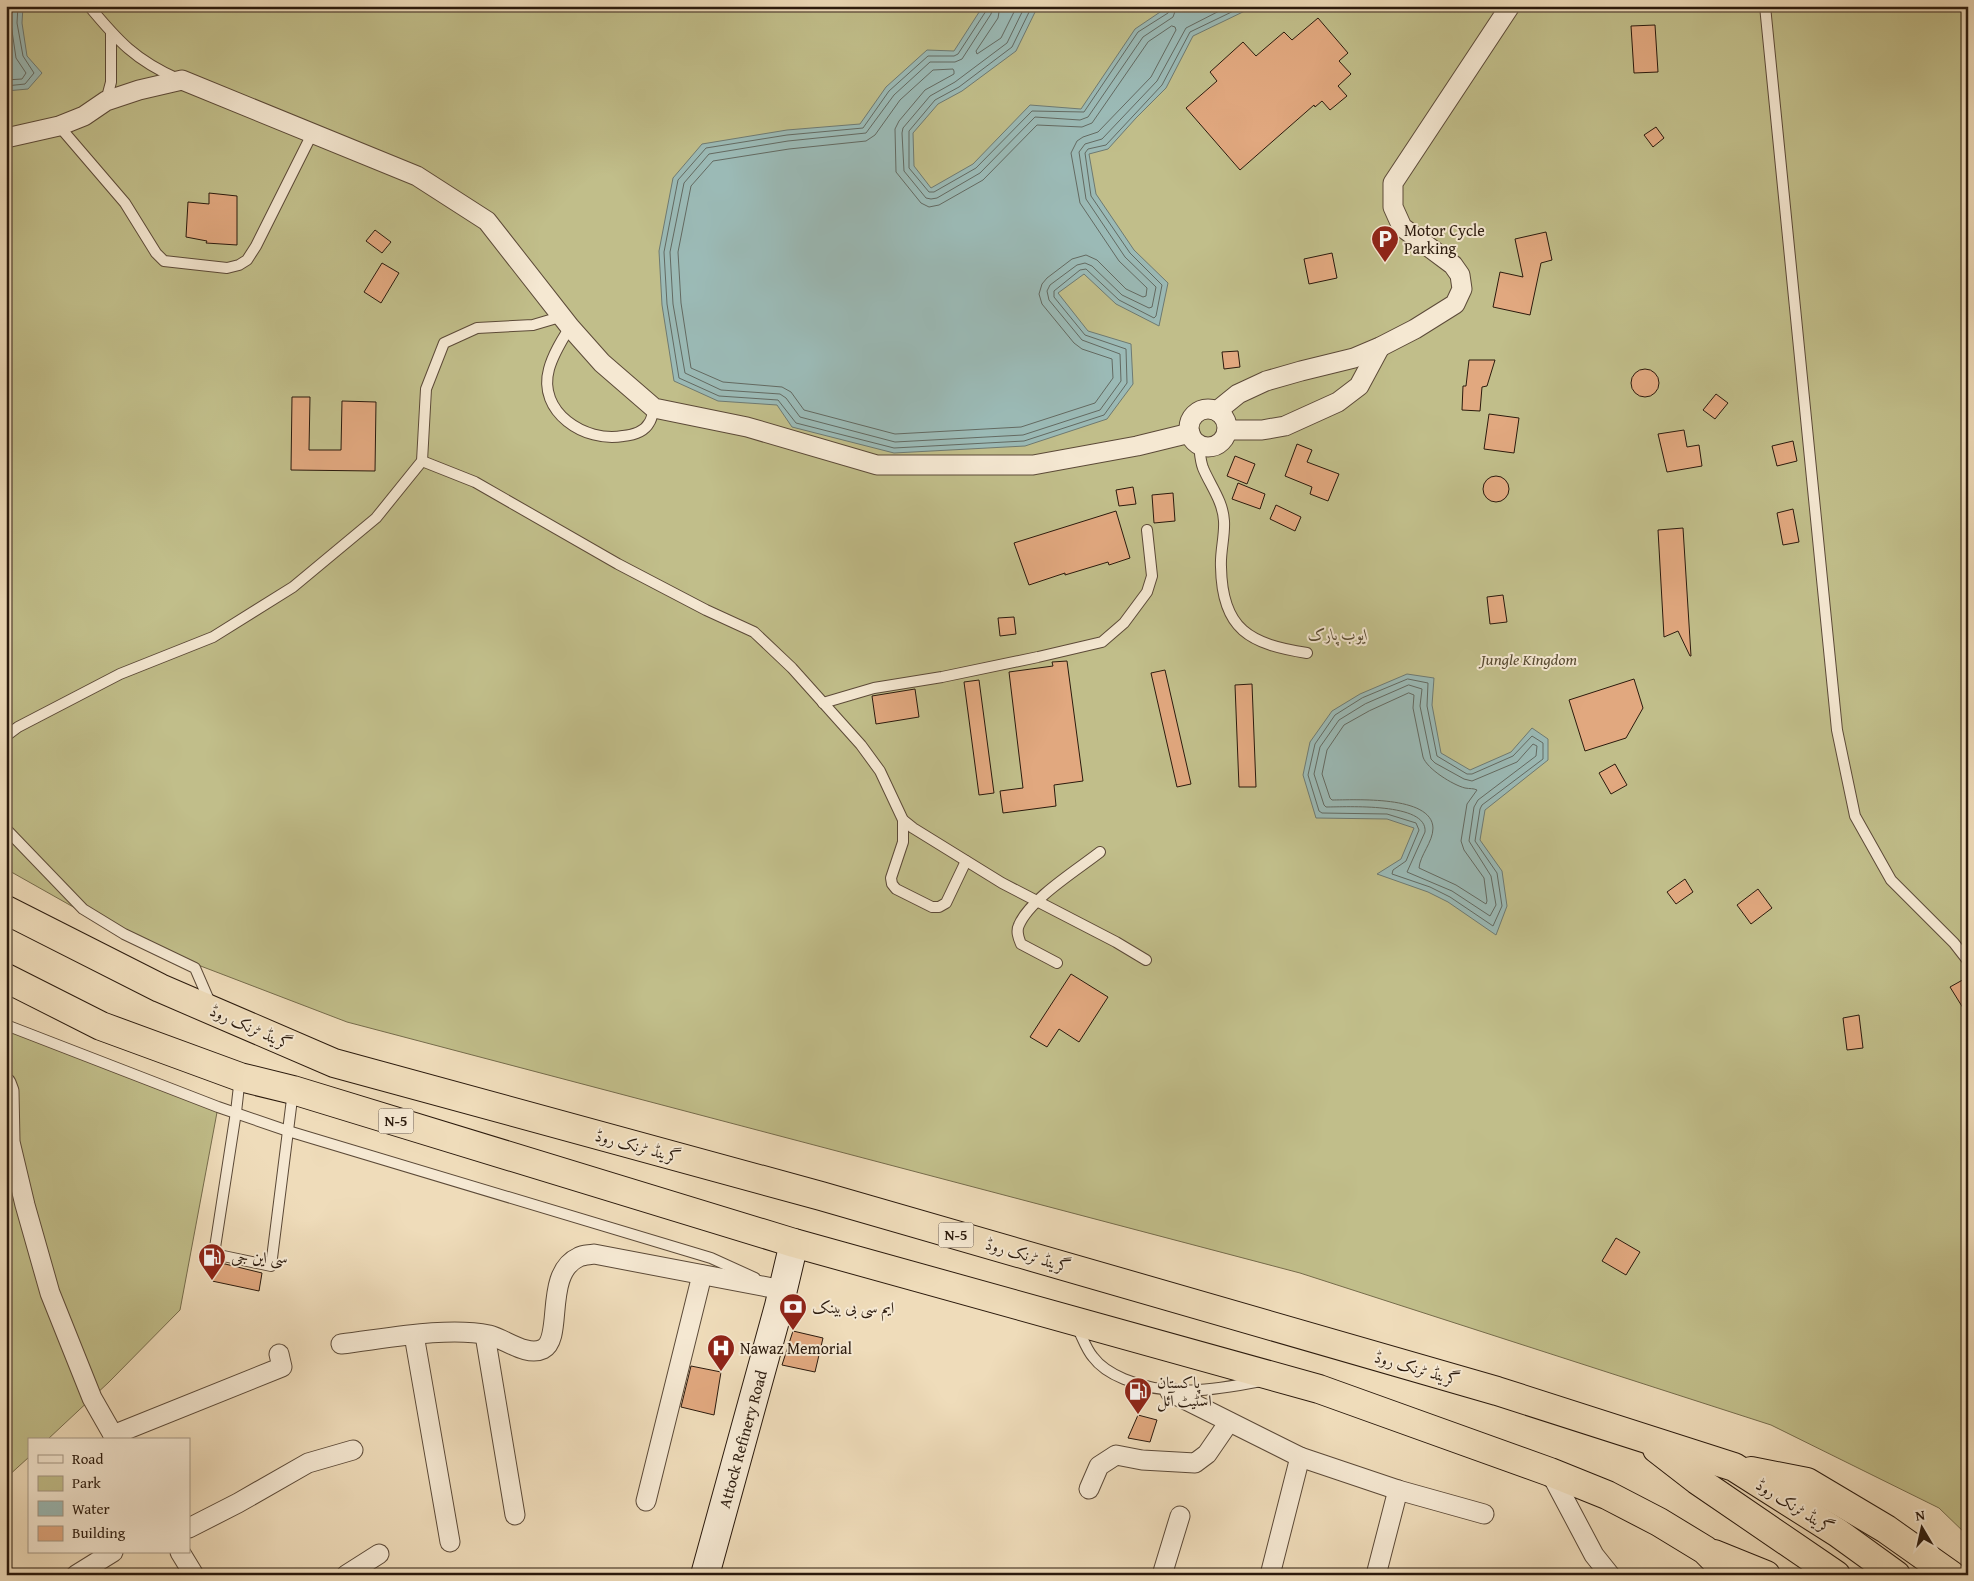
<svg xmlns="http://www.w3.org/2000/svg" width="1974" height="1581" font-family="'Gentium Book Plus',Amiri,serif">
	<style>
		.green { fill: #c1be8a; stroke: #766c4c }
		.water { fill: #9bbab6; stroke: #6e7a72 }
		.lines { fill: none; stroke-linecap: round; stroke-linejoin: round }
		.shore { stroke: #636a62; stroke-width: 1 }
		.building { fill: #e1a87f; stroke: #2b1a0d }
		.lane-casing { stroke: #5c4a38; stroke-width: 12 }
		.street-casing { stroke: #5c4a38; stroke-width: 21 }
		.secondary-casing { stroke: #2b1a0d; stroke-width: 30 }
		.highway-casing { stroke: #2b1a0d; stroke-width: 30 }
		.lane { stroke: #f5e8d2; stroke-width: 10 }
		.street { stroke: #f5e8d2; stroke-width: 19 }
		.secondary { stroke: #f5e8d2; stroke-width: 28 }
		.highway { stroke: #efdcba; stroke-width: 28 }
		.labels { text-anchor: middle; stroke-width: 4; stroke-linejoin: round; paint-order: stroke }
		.shield { fill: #f5e8d2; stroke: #685848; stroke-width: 1 }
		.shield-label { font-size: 15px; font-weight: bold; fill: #2b1a0d }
		.poi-label { font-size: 16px; fill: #2b1a0d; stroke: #f5e8d2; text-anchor: start }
		.park-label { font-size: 16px; font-style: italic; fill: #584b32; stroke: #f5e8d2 }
		.street-label { font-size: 16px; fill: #2b1a0d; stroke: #f5e8d2 }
	</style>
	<rect width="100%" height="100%" fill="#efdcba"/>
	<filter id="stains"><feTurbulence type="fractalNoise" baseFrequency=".004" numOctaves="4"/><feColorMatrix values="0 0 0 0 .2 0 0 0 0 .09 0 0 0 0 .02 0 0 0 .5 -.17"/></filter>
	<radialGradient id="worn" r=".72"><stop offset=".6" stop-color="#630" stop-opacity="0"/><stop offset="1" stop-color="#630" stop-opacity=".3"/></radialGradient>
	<g class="green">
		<polygon points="6,6 1968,6 1968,1536 1939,1508 1771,1425 1300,1273 347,1022 130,939 6,869"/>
		<polygon points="6,1026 218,1107 180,1310 109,1382 47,1440 29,1440 29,1457 6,1478"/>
	</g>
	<g class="water">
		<polygon points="6,6 23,6 22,23 27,56 42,73 28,89 6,91"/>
		<polygon points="983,6 1038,6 1016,51 962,91 938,104 913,133 914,166 931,188 973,164 1030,105 1081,109 1135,29 1169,6 1250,6 1249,9 1193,36 1166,88 1136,118 1108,149 1089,154 1096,194 1134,250 1168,283 1159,326 1116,304 1084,274 1058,293 1088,331 1131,344 1133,384 1107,419 1025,446 894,453 792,427 777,405 718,401 674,381 662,305 659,251 673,178 702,144 787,130 860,124 886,87 927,50 954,51"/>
		<polygon points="1407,674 1434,678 1432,705 1441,753 1470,770 1511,752 1532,728 1548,739 1548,760 1485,810 1480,840 1502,871 1507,906 1496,935 1448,902 1428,892 1377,874 1401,859 1414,828 1387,819 1316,818 1303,775 1310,742 1332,711 1360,694"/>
	</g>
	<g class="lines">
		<g class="shore">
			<polyline points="986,6 986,11 958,54 954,56 928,56 889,91 863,128 787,135 706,148 678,180 664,252 667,304 679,378 719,396 778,400 796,423 894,448 1024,441 1104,415 1127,383 1126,349 1085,335 1054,297 1054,291 1080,270 1086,269 1119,300 1154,318 1156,316 1162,285 1130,253 1091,196 1085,153 1088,149 1106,145 1162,85 1190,32 1244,6"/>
			<polyline points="993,6 991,14 962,59 955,62 930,62 894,95 866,133 788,141 709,154 684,183 670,252 673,304 685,373 721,390 780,394 786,398 800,417 895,442 1023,435 1100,410 1121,381 1120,354 1082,340 1049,300 1047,291 1050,285 1077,265 1085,263 1092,266 1122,295 1149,308 1152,307 1156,287 1125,257 1086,199 1079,152 1085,144 1102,139 1157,81 1186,28 1229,6"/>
			<polyline points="1000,6 998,18 976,51 977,54 1001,38 1017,6"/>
			<polyline points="1025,6 1007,43 955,82 930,96 903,128 902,133 904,171 926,198 931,199 937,198 980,173 1035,117 1080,120 1088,117 1143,37 1173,17 1177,6"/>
			<polyline points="1032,6 1012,47 959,87 935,100 909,131 909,168 929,192 934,192 976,168 1032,111 1084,112 1138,32 1168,13 1171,6"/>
			<polygon points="1172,26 1175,27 1176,30 1151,77 1098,132 1083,137 1077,141 1071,153 1080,203 1119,261 1147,288 1146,296 1143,297 1126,289 1097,260 1086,255 1072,259 1047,278 1042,284 1039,294 1042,304 1074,343 1082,349 1112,359 1113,378 1095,403 1021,427 895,434 804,410 791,392 782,387 723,382 691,368 681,303 678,252 691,186 713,161 789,149 866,141 875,135 900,100 933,70 953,69 954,71 954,74 925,90 899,121 895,129 896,172 921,203 929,207 939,205 983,180 1037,125 1082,127 1092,123 1148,42"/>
			<polyline points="6,80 22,79 26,73 16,58 11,24 12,6"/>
			<polyline points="6,86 25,84 34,73 23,56 17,23 18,6"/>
			<polygon points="1408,679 1428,683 1427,706 1437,756 1467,774 1472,774 1513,756 1532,736 1543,743 1543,759 1482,805 1480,809 1475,841 1497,873 1502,906 1493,926 1450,897 1430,887 1392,874 1393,870 1406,861 1419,830 1416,823 1387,814 1322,813 1319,811 1308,775 1315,744 1335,715 1362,698"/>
			<path d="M1409,685l13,4 -2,17 11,53 4,4 29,16 8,2 45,-19 16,-18 4,2 -1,10 -58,44 -4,7 -5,34 22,35 5,29 -6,11 -38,-25 -45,-19 18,-40c3,-30 -79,-25 -99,-25l-2,-2 -10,-31 6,-27 19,-27 26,-16z"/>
			<path d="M1409,693l5,2 -1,13 10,49c4,12 30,28 42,31 5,1 8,0 12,2l-10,14 -6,37 3,9 20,28 3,23 -1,3 -30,-19 -37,-17c1,-13 14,-26 14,-40 -1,-33 -79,-28 -101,-28l-2,-2 -8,-24 5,-24 17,-25 25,-14z"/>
		</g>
	</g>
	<g class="building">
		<polygon points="1318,18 1348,53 1339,61 1351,74 1338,86 1347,96 1330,110 1322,101 1315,107 1314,105 1240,170 1186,108 1217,81 1210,72 1243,42 1256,56 1284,32 1292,40"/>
		<polygon points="1655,25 1658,72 1634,73 1631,26"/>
		<polygon points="1656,127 1664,138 1653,147 1644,135"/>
		<polygon points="209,193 237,196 237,245 206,243 207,241 186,237 188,202 209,204"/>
		<polygon points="375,230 391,242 382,253 366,241"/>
		<polygon points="1546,232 1552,260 1541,263 1530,315 1493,307 1500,272 1523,277 1515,239"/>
		<polygon points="1332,253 1337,278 1309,284 1304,259"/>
		<polygon points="382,263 399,273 381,303 364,292"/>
		<polygon points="1238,351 1240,367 1224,369 1222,352"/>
		<polygon points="1469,360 1495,360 1487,386 1482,387 1480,411 1462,410 1463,386 1466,386"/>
		<circle cx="1645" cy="383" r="14"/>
		<polygon points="1716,394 1728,403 1715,419 1703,410"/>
		<polygon points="292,397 310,397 309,450 341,450 342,401 376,402 375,471 291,470"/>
		<polygon points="1489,414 1519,418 1514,453 1484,449"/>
		<polygon points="1684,430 1687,447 1699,445 1702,466 1667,472 1658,434"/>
		<polygon points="1793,441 1797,461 1777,466 1772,446"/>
		<polygon points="1297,444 1312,450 1307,462 1339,474 1328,501 1310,494 1312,487 1285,476"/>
		<polygon points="1235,456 1255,464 1247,484 1227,476"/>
		<circle cx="1496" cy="489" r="13"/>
		<polygon points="1238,483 1265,494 1260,509 1232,499"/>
		<polygon points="1133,487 1136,504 1119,506 1116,490"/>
		<polygon points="1173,493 1175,521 1154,523 1152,495"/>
		<polygon points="1276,505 1301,517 1295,531 1270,519"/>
		<polygon points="1793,509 1799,542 1783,545 1777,513"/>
		<polygon points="1116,511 1130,558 1109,565 1108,562 1065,575 1065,573 1029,585 1014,543"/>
		<polygon points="1683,528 1691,656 1690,656 1678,631 1664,637 1658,530"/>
		<polygon points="1503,595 1507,622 1490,624 1487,597"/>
		<polygon points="1014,617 1016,634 1000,636 998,618"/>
		<polygon points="1067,661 1083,781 1054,785 1056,806 1003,813 1000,791 1023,788 1009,672 1053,666 1052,662"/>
		<polygon points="1165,670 1191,784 1177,787 1151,673"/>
		<polygon points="1634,679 1643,708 1626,738 1585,751 1569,700"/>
		<polygon points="979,680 994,793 979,795 964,682"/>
		<polygon points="1252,684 1256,787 1239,787 1235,685"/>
		<polygon points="915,689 919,717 876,724 872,696"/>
		<polygon points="1615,764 1627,785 1611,794 1599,773"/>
		<polygon points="1685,879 1693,892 1676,904 1667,892"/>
		<polygon points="1758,889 1772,908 1751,924 1737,905"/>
		<polygon points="1071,974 1108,997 1079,1042 1059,1029 1047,1047 1030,1037"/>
		<polygon points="1968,977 1968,1016 1950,987"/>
		<polygon points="1859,1015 1863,1048 1847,1050 1843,1018"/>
		<polygon points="1616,1238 1640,1252 1626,1275 1602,1261"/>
		<polygon points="217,1262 262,1273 259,1291 212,1281"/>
		<polygon points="793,1331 823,1338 815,1372 782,1365"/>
		<polygon points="691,1366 721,1372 714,1415 681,1407"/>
		<polygon points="1138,1415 1157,1420 1150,1442 1128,1438"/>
	</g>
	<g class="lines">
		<g class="lane-casing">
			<g id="lane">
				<path d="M89,6c29,35 46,54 89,73"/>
				<polyline points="1765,6 1837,730 1855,816 1891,880 1954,943 1968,961"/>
				<polyline points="106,101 111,82 111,33"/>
				<polyline points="59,126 125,203 156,253 164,261 227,268 239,265 247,260 256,246 312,134"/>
				<path d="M570,327c-8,13 -17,27 -21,42 -12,43 36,74 74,67 10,-1 21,-4 26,-13 3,-4 4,-11 5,-15"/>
				<path d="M1199,445c1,7 1,15 4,23 7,17 20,33 21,53 1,15 -4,31 -3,46 1,63 29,77 86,86"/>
				<polyline points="422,461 475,482 618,564 706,610 754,632 792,668 861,745 880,771 903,820 913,828 1002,883 1116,942 1146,960"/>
				<polyline points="823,703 874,688 942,677 1038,657 1102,642 1124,623 1147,592 1152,576 1147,530"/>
				<polyline points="6,736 18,727 120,674 213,637 293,587 376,518 422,461 426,389 444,343 477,328 533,325 560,317"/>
				<polyline points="903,820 903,842 891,878 892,884 896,889 932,907 939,907 946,903 966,861"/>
				<polyline points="6,829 83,909 124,934 195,968 211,1005"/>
				<path d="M1057,963l-36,-19c-3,-7 -5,-13 -2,-19 11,-26 58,-55 81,-73"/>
				<polyline points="6,1025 218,1107 288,1131 711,1258 755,1278"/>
				<polyline points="240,1077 236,1112 214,1254 271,1266 293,1091"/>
				<path d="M1077,1327c5,9 9,22 16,30 8,11 19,17 31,22 45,19 90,11 137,2"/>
			</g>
		</g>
		<g class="street-casing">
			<g id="street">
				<polyline points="6,138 59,126 84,116 106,101 139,90 182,80 417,176 487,221 570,327 602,363 654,408 747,427 877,465 1033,465 1137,446 1190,433"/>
				<circle cx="1208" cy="428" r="19"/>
				<polyline points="1217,411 1238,394 1266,381 1301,371 1354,358 1380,347 1415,329 1455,304 1462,289 1460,275 1453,265 1402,227 1393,207 1393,183 1510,6"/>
				<polyline points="1227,430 1262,430 1285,426 1338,402 1359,386 1380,347"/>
				<polyline points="6,1083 9,1091 10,1142 25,1205 50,1293 92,1398 116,1440"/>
				<polyline points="414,1335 450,1542"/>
				<polyline points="485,1335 515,1515"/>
				<path d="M341,1344c43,-5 106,-18 148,-9 16,4 38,22 54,14 21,-11 0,-76 36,-92 4,-2 10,-2 15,-3l189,36"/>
				<polyline points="1170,1392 1300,1457 1270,1575"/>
				<polyline points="113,1435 282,1367 279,1354"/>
				<polyline points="1300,1457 1398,1490 1484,1514"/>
				<polyline points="1550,1472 1594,1555 1610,1575"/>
				<polyline points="1089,1489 1099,1466 1116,1455 1142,1460 1195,1463 1207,1454 1229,1422"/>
				<polyline points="646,1501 702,1275"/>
				<polyline points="189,1528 238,1503 308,1463 353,1450"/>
				<polyline points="180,1552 194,1575"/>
				<polyline points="76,1575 113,1552"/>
				<polyline points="346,1575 379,1554"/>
				<polyline points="1162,1575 1180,1516"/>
				<polyline points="1376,1575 1398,1490"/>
			</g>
		</g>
		<g class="secondary-casing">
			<g id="secondary">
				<path id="s1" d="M705,1575l74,-269 15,-63"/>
			</g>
		</g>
		<g class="highway-casing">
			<g id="highway">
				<polyline points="6,910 160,988 334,1063 821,1196 1497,1391 1734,1467 1838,1533 1896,1575"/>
				<polyline points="6,978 101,1026 240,1077 293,1090 794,1243 1319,1389 1550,1472 1607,1495 1659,1522 1705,1550 1730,1575"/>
				<polyline points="1657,1449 1697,1480 1836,1575"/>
				<polyline points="1751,1471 1807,1482 1886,1529 1951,1575"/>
				<polyline points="1714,1554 1766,1575"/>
			</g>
		</g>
		<use href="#lane" class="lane"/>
		<use href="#street" class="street"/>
		<use href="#secondary" class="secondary"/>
		<use href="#highway" class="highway"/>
	</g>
	<defs>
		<g id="parking-pin" transform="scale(1.4375)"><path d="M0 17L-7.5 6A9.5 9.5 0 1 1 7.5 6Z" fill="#8f2418" stroke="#f5e8d2"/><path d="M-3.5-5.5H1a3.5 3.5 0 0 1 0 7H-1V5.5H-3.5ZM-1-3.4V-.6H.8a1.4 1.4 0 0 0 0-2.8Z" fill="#fff"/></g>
		<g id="fuel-pin" transform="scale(1.4375)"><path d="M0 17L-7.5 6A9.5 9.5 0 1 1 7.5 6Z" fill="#8f2418" stroke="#f5e8d2"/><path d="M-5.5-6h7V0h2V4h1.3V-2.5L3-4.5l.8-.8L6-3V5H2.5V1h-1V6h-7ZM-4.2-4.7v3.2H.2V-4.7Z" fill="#fff"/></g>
		<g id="bank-pin" transform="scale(1.4375)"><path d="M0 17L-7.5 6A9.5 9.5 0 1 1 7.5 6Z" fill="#8f2418" stroke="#f5e8d2"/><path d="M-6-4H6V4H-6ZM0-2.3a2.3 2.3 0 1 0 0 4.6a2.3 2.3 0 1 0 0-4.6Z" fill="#fff"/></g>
		<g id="hospital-pin" transform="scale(1.4375)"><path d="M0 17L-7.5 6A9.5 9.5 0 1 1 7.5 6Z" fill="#8f2418" stroke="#f5e8d2"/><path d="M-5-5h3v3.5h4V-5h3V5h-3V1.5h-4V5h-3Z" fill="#fff"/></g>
	</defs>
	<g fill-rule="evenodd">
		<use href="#parking-pin" x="1385" y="239"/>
		<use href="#fuel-pin" x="212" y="1257"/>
		<use href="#bank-pin" x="793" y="1307"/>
		<use href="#hospital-pin" x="721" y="1348"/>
		<use href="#fuel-pin" x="1138" y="1391"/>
	</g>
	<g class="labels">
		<g class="shield">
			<rect x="378.5" y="1108.5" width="35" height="25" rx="4"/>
			<rect x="938.5" y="1222.5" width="35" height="25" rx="4"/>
		</g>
		<g class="shield-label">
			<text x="396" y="1126">N-5</text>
			<text x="956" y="1240">N-5</text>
		</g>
		<g class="poi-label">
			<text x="1404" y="236">Motor Cycle<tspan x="1404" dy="18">Parking</tspan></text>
			<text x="231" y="1263">سی این جی</text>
			<text x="812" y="1313">ایم سی بی بینک</text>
			<text x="740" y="1354">Nawaz Memorial</text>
			<text x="1157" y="1388">پاکستان<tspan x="1157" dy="18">اسٹیٹ آئل</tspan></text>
		</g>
		<g class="park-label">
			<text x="1338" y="640">ایوب پارک</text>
			<text x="1529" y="665">Jungle Kingdom</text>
		</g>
		<g class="street-label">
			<text transform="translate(251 1027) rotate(24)" y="6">گرینڈ ٹرنک روڈ</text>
			<text transform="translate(638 1146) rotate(15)" y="6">گرینڈ ٹرنک روڈ</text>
			<text transform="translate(1028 1255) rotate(16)" y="6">گرینڈ ٹرنک روڈ</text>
			<text transform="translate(1417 1368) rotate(16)" y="6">گرینڈ ٹرنک روڈ</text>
			<text dy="6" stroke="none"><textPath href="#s1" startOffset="141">Attock Refinery Road</textPath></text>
			<text transform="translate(1795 1506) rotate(32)" y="6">گرینڈ ٹرنک روڈ</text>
		</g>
	</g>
	<rect width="1974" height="1581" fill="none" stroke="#efdcba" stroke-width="25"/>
	<rect x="8" y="8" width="1959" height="1566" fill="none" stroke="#2b1a0d" stroke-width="2.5"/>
	<rect x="12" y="12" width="1949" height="1556" fill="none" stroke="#2b1a0d"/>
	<rect x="28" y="1438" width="162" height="115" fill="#f5e8d2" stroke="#a49683"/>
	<rect x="38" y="1455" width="25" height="8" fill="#f5e8d2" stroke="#a49683"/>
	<text x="72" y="1464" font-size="15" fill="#2b1a0d">Road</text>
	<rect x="38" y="1476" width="25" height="15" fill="#c1be8a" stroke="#a49683"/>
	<text x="72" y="1488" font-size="15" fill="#2b1a0d">Park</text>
	<rect x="38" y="1501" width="25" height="15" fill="#9bbab6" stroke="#a49683"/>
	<text x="72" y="1514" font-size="15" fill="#2b1a0d">Water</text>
	<rect x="38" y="1526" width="25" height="15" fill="#e1a87f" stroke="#a49683"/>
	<text x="72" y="1538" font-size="15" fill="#2b1a0d">Building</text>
	<g transform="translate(1922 1528) rotate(351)" stroke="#f5e8d2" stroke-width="4" paint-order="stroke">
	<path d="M0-4L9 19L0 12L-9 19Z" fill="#2b1a0d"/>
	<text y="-8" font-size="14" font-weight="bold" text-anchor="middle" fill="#2b1a0d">N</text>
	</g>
	<rect width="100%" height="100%" filter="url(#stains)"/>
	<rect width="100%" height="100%" fill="url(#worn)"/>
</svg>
